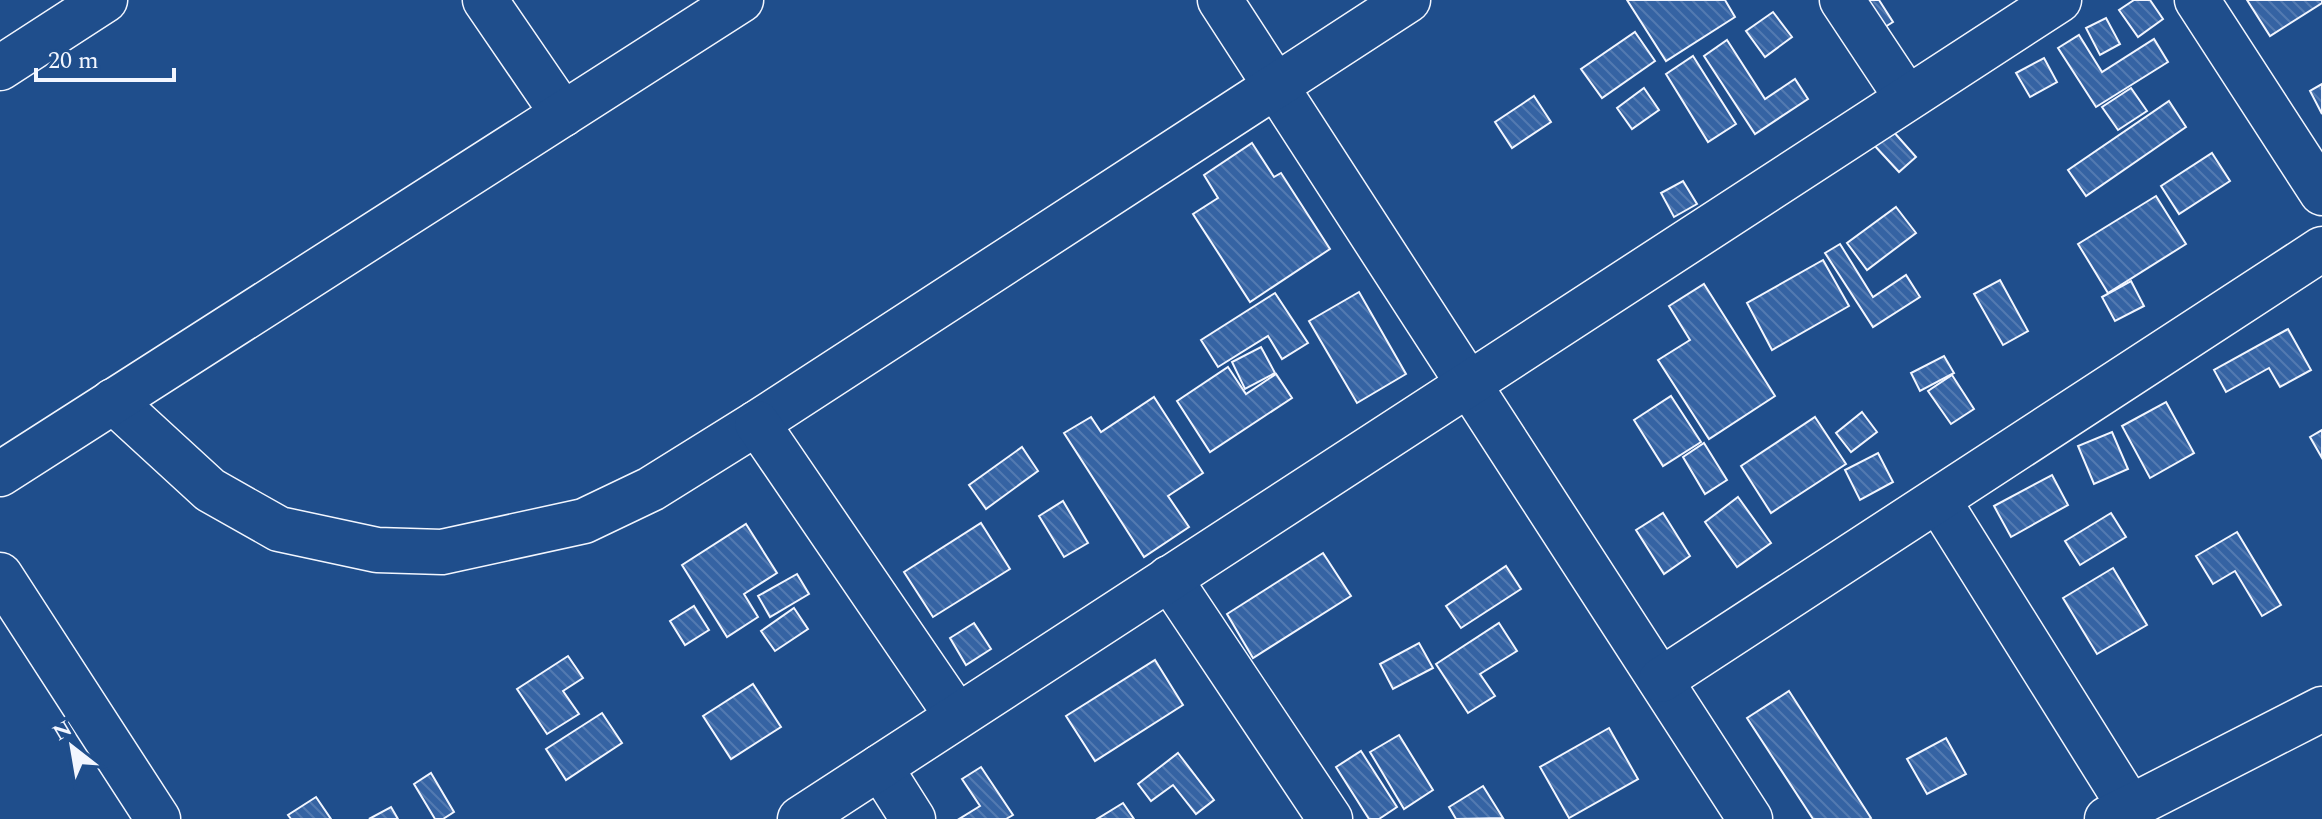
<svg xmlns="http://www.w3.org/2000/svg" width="2322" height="819" font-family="Spectral,serif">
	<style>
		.building { fill: url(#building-back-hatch); stroke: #f2f6ff; stroke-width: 2 }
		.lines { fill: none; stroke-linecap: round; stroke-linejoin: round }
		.minor-casing { stroke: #f2f6ff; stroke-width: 47 }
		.minor { stroke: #1f4e8c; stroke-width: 44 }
	</style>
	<defs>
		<pattern id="building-back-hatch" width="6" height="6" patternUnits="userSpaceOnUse" patternTransform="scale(2)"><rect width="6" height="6" fill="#3563a3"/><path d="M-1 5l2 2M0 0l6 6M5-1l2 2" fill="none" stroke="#537ab1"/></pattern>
	</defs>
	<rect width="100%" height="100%" fill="#1f4e8c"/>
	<g class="building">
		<polygon points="1627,0 1725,0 1735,17 1666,61"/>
		<polygon points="1856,0 1879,0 1893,22 1877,32"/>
		<polygon points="2134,0 2150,0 2163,19 2138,37 2119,10"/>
		<polygon points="2247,0 2322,0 2322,3 2270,36"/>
		<polygon points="1773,12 1792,37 1765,57 1746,31"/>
		<polygon points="2106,18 2120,44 2100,55 2086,28"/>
		<polygon points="1635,32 1655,61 1602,98 1581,69"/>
		<polygon points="2079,35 2102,72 2154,39 2168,62 2096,107 2058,48"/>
		<polygon points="1727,40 1765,99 1795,79 1808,99 1755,134 1704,56"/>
		<polygon points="1693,56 1736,124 1708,142 1666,74"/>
		<polygon points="2044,58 2057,82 2030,97 2016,73"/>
		<polygon points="2322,84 2322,114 2310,91"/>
		<polygon points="1644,88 1659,110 1632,129 1617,108"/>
		<polygon points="2131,88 2147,111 2118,130 2102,107"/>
		<polygon points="1534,96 1551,122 1512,148 1495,122"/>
		<polygon points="2169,101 2186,127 2086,196 2068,170"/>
		<polygon points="1892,130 1916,157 1899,172 1874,145"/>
		<polygon points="1252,143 1274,177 1281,173 1330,249 1250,302 1193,214 1218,198 1204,175"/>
		<polygon points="2212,153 2230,181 2179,214 2161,186"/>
		<polygon points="1683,181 1697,204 1674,217 1661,193"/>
		<polygon points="2156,196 2186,244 2108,293 2078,244"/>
		<polygon points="1896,207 1916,233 1867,270 1847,243"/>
		<polygon points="1840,244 1873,297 1906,275 1920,297 1873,327 1825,253"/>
		<polygon points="1823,260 1849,306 1772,350 1747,303"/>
		<polygon points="2000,280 2028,331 2003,345 1974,294"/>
		<polygon points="2131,281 2144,306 2115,321 2102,297"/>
		<polygon points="1704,284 1775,396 1709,439 1658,360 1690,340 1669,306"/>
		<polygon points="1359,292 1406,374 1357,403 1309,321"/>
		<polygon points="1275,293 1308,343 1282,359 1268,336 1218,367 1201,340"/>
		<polygon points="2288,329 2311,370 2280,387 2269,368 2226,392 2214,370"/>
		<polygon points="1261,347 1275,373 1245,389 1232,362"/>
		<polygon points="1944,356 1954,373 1920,391 1911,373"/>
		<polygon points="1228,367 1246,394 1276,374 1292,398 1210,452 1177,401"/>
		<polygon points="1952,375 1974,409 1951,424 1928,391"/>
		<polygon points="1671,396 1701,442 1663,466 1634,420"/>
		<polygon points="1154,397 1203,473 1168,496 1189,527 1144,557 1064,433 1091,417 1101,432"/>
		<polygon points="2166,402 2194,453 2150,478 2122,426"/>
		<polygon points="1862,412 1877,432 1851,452 1836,433"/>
		<polygon points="1815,417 1846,464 1771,513 1741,466"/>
		<polygon points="2322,430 2322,458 2310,437"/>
		<polygon points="2112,432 2128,469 2094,484 2078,446"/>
		<polygon points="1704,443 1727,480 1705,494 1683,457"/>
		<polygon points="1022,447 1038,471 986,509 969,485"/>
		<polygon points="1878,453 1893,482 1860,500 1845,470"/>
		<polygon points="2052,475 2068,505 2011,537 1994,506"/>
		<polygon points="1738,497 1771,543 1737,567 1705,522"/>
		<polygon points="1063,501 1088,543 1064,557 1039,516"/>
		<polygon points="1663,513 1690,556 1664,574 1636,530"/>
		<polygon points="2111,513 2126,537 2080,565 2065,541"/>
		<polygon points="981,523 1010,569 933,617 904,572"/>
		<polygon points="746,524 777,573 744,594 758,617 727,637 682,565"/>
		<polygon points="2237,532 2281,605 2262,616 2235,571 2213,584 2196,556"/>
		<polygon points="1323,553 1351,596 1253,658 1227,614"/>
		<polygon points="1506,566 1521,589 1461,628 1446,606"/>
		<polygon points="2113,568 2147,625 2097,654 2063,598"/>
		<polygon points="797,574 809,594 770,617 758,596"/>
		<polygon points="694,606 709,630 685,645 670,621"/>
		<polygon points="794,608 808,629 775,651 761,631"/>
		<polygon points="974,623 991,649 966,665 950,638"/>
		<polygon points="1499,623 1517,651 1480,674 1495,696 1468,713 1436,664"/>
		<polygon points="1419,643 1433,668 1393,689 1380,664"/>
		<polygon points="568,656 583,678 563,691 579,714 547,734 517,689"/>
		<polygon points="1155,660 1183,705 1095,761 1066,716"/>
		<polygon points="753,684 781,727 731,759 703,716"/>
		<polygon points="1789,691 1871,818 1869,819 1813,819 1747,718"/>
		<polygon points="602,713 622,743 566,780 546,749"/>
		<polygon points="1609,728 1638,779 1569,818 1540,767"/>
		<polygon points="1399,735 1433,790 1404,809 1370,752"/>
		<polygon points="1946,738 1966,774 1927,794 1907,759"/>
		<polygon points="1361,751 1397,807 1379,819 1369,819 1336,767"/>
		<polygon points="1178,753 1214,800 1196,814 1173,785 1151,801 1138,784"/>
		<polygon points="981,767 1013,815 1006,819 959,819 980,806 962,779"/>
		<polygon points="431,773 454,812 443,819 435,819 414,784"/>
		<polygon points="1483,786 1503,818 1456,819 1449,807"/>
		<polygon points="316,797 331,819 291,819 288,815"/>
		<polygon points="1123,803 1134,819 1097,819"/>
		<polygon points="391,807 398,819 369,819"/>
	</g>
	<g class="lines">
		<g class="minor-casing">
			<g id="minor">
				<polyline points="485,0 563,114"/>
				<polyline points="1220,0 1750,819"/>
				<polyline points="1842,0 1907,98"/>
				<polyline points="2197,0 2322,193"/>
				<polyline points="0,68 105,0"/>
				<polyline points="113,401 210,490 279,529 377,550 442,552 584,521 651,489 757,423 1408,0"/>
				<polyline points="757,423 957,716"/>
				<polyline points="0,474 741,0"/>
				<polyline points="1938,500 2130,807"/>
				<polyline points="0,575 158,819"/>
				<polyline points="1169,578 1330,819"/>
				<polyline points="1661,680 2322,249"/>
				<polyline points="880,767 913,819"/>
				<polyline points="800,819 2059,0"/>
				<polyline points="2107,819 2322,709"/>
			</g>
		</g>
		<use href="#minor" class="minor"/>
	</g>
	<g transform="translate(72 747) rotate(329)" stroke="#1f4e8c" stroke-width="6" paint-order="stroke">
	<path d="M0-6L14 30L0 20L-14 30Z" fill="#f2f6ff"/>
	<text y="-12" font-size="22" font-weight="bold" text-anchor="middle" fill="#f2f6ff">N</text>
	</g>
	<path d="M36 68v12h138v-12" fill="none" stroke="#f2f6ff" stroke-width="4"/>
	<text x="48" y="68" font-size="24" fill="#f2f6ff" stroke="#1f4e8c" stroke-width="6" paint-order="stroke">20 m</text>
</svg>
